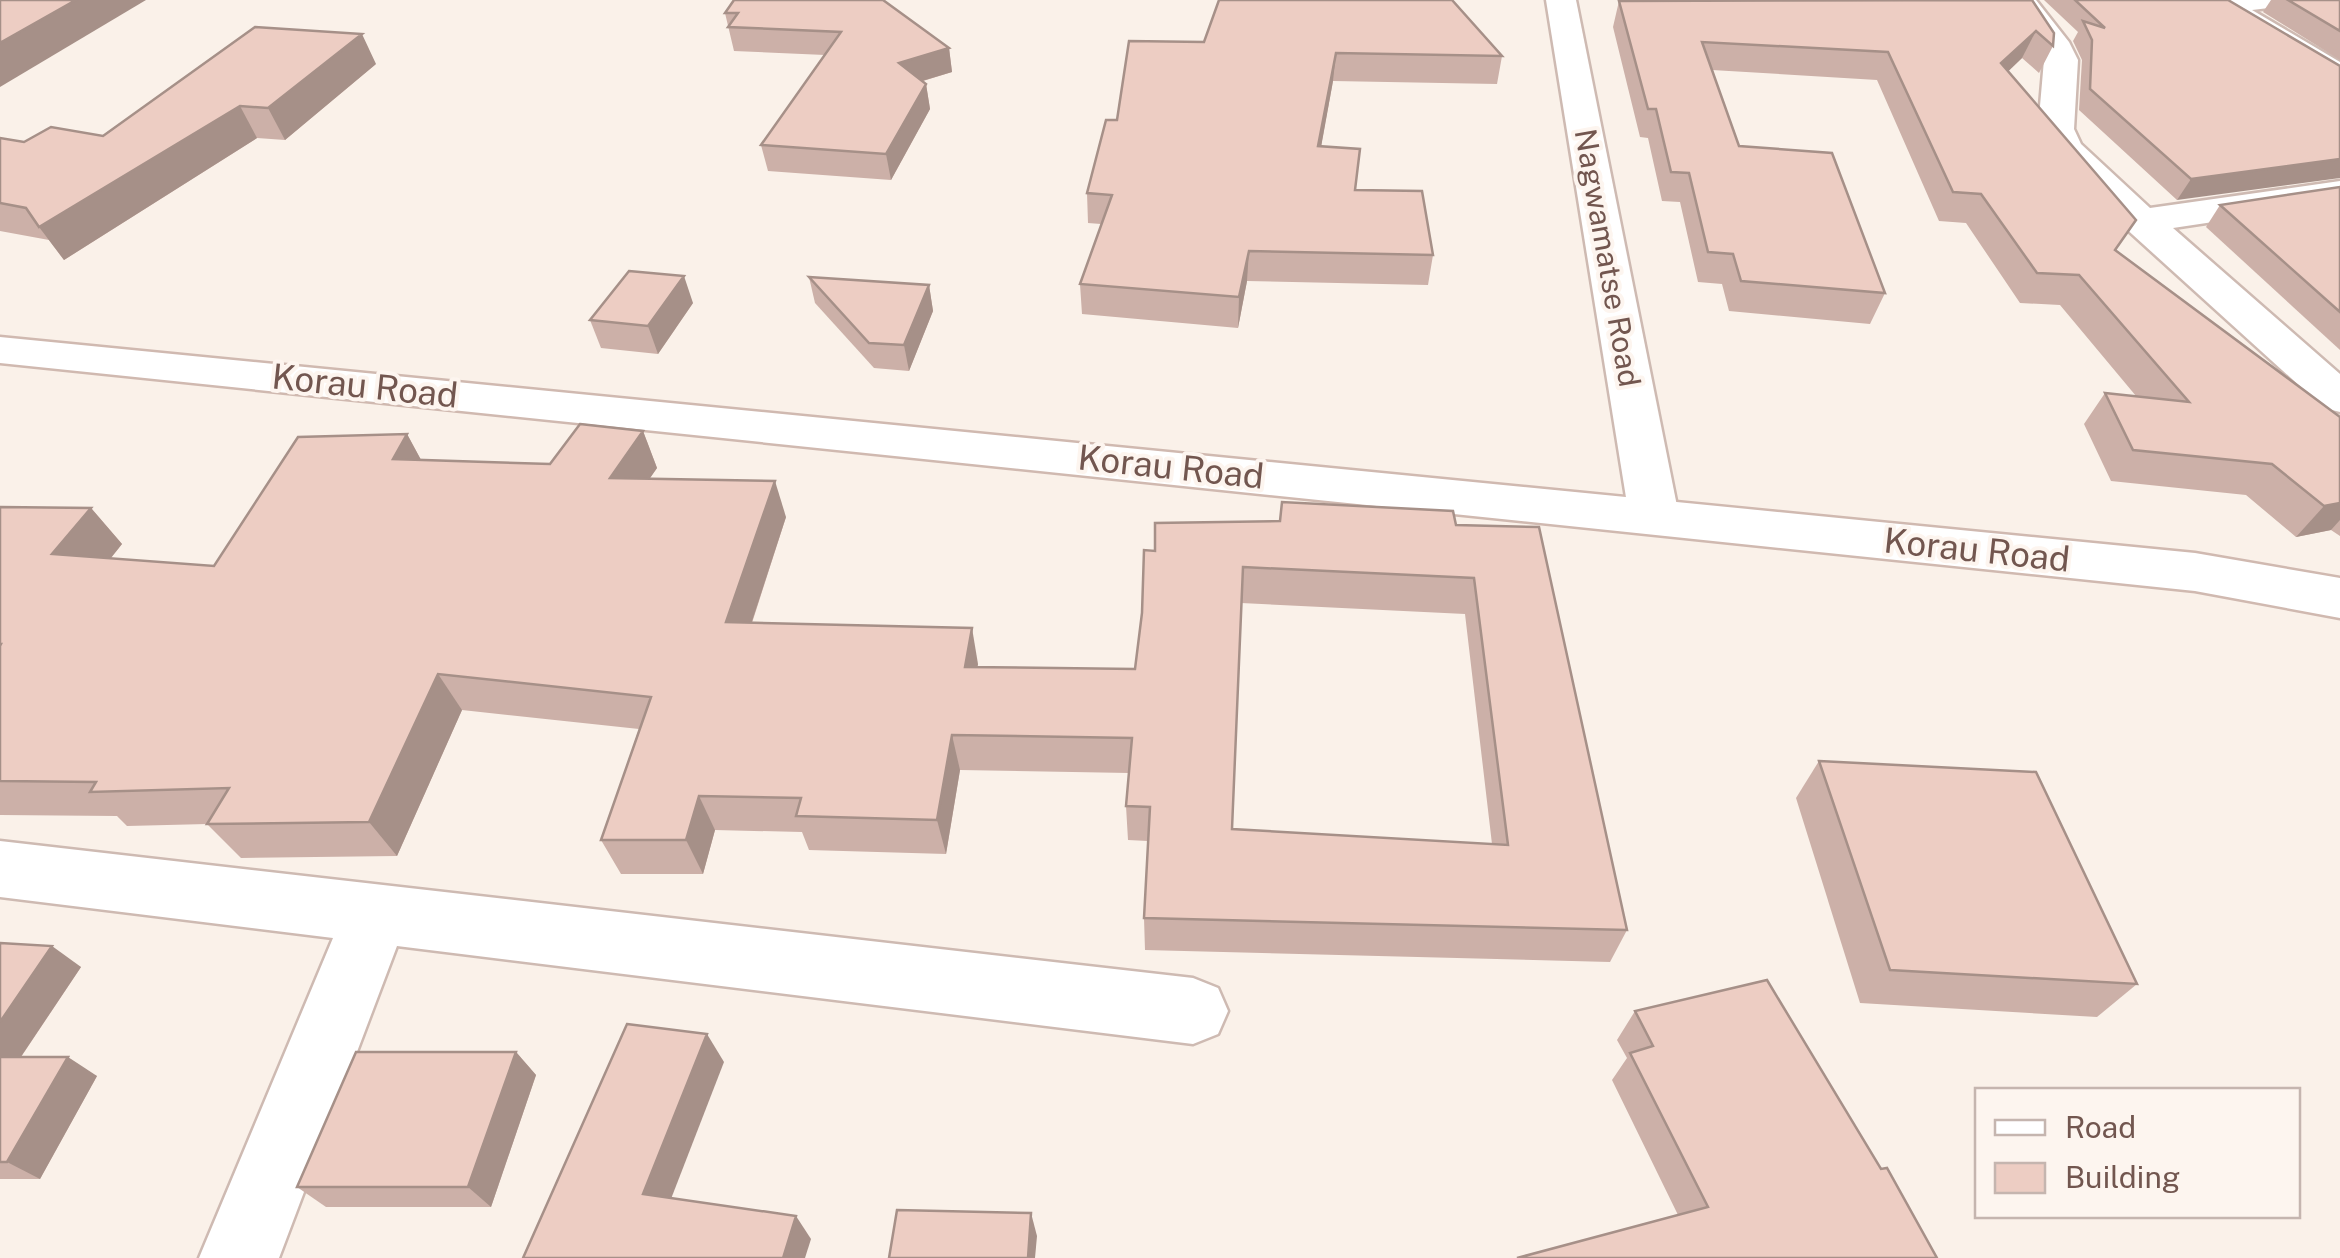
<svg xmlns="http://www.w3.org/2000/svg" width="2340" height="1258" font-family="'Public Sans',sans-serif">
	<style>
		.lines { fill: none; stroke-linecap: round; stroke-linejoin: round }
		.street-casing { stroke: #cebab2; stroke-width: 5 }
		.secondary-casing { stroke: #d0b9b0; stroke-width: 5 }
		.street { fill: #fff; fill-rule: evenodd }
		.secondary { fill: #fff; fill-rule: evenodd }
		.wall { fill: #ccb0a8; fill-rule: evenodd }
		.shaded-wall { fill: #a69088 }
		.building { fill: #edcdc3; stroke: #a69088; stroke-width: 2.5; fill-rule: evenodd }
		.labels { text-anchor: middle; stroke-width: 8; stroke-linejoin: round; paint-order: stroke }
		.far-street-label { font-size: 30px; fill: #72564f; stroke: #fdf5ef }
		.street-label { font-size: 35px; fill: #72564f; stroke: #fdf5ef }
	</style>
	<rect width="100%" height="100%" fill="#faf1e9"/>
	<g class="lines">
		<g class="street-casing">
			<g id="street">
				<polygon points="1546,0 1576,0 1679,516 1672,528 1654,533 1636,528 1629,516"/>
				<polygon points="2005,0 2036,0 2069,42 2078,60 2074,129 2081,144 2150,208 2340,181 2340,203 2173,228 2340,374 2340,412 2324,408 2069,177 2046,147 2038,129 2044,60 2037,44"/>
				<polygon points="2224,0 2281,0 2277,7 2252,10 2340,62 2340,86 2328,83 2219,17 2214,10"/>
				<polygon points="0,841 1193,978 1218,988 1228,1011 1218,1034 1193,1044 397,946 279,1258 199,1258 333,938 0,897"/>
			</g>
		</g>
		<g class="secondary-casing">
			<polygon id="secondary" points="0,337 2195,553 2340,578 2340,618 2195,591 0,363"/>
		</g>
		<use href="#street" class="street"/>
		<use href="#secondary" class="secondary"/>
	</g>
	<g class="wall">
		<polygon points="734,0 949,48 952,72 923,81 926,84 930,109 891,180 768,171 761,145 825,55 734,51 725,13"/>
		<polygon points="2032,0 2053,46 2039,73 2022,58 2008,71 2117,251 2340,417 2340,536 2331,530 2296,537 2246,495 2111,481 2084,424 2105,393 2136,396 2060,305 2020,303 1966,223 1939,221 1877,80 1712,70 1739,146 1885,293 1870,324 1729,311 1722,284 1698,282 1680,202 1662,201 1648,138 1640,137 1613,27 1619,1"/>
		<polygon points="2044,0 2228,0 2340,66 2177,200 2079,110 2082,60 2073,41 2078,32"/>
		<polygon points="2271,0 2340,0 2340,60 2263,12"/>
		<polygon points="1129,41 1502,56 1497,84 1333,81 1321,146 1355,190 1433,255 1428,285 1247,281 1238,328 1082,314 1080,284 1101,224 1088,223 1087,193 1117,120"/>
		<polygon points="376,64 285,140 257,138 64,260 49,240 0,231 0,138 24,142 103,136"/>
		<polygon points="2340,187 2340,350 2206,227 2220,205"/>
		<polygon points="809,277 929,285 933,311 909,371 874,368 815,303"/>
		<polygon points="693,303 658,354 601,348 590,320"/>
		<path d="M643,431l14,37 -7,10 136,39 -34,106 226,41 -1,3 158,2 20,-118 301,-26 171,405 -17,32 -465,-12 -1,-32 4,-77 -20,-1 -2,-34 3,-33 -169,-3 -14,84 -137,-4 -7,-18 -87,-2 -12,44h-82l-20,-34 38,-111 -177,-19 -65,146 -156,2 -34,-34 -80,2 -10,-10 -117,-1v-308l91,1 31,36 -11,14 103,8 193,-132 14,26 129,4zM1241,603l224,11 27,230 -260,-15z"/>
		<polygon points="1819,761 2137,984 2097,1017 1860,1003 1796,798"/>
		<polygon points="0,943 81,967 21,1057 97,1076 40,1179 0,1179"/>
		<polygon points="1635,1011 1881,1169 1678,1215 1612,1080 1627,1058 1617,1040"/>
		<polygon points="516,1052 536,1075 491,1207 326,1207 297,1187"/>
	</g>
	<g class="shaded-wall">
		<polygon points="76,0 146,0 0,87 0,43"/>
		<polygon points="2036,31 2022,58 1988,91 2001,63"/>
		<polygon points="362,34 376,64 285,140 268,108"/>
		<polygon points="949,48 952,72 902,87 899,63"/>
		<polygon points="1336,53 1333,81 1316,175 1318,146"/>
		<polygon points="926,84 930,109 891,180 886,154"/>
		<polygon points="240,106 257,138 64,260 39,227"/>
		<polygon points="2340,159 2340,178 2177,200 2191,179"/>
		<polygon points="1249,251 1247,281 1238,328 1239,297"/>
		<polygon points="684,276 693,303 658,354 648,326"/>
		<polygon points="929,285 933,311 909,371 904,345"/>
		<polygon points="643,431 657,468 625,514 610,478"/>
		<polygon points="407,434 427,471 393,459"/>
		<polygon points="775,481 786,517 740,658 726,622"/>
		<polygon points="2340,503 2340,520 2331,530 2296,537 2324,506"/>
		<polygon points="91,508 122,544 85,590 52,554"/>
		<polygon points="972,628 978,664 971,702 965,667"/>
		<polygon points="438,674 462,710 397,856 369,822"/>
		<polygon points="952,735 960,770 946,854 937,820"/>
		<polygon points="699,796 715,830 703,874 686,840"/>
		<polygon points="52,946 81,967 8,1076 0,1071 0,1022"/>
		<polygon points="707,1034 724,1062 664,1217 643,1194"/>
		<polygon points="516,1052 536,1075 491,1207 468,1187"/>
		<polygon points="68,1057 97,1076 40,1179 7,1162"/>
		<polygon points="1031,1213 1037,1236 1035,1258 1028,1258"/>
		<polygon points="796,1216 811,1239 805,1258 783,1258"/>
	</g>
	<g class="building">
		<polygon points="0,0 76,0 0,43"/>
		<polygon points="734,0 883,0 949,48 899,63 926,84 886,154 761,145 841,32 728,27 738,13 725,13"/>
		<polygon points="1219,0 1452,0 1502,56 1336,53 1318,146 1360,149 1355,190 1422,191 1433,255 1249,251 1239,297 1080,284 1112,195 1087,193 1106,120 1117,120 1129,41 1204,42"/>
		<polygon points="2032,0 2054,33 2053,46 2036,31 2001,63 2136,220 2115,250 2340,417 2340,503 2324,506 2272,464 2133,450 2105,393 2189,402 2079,275 2037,273 1981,194 1953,192 1888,52 1702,42 1739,146 1832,153 1885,293 1741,281 1733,254 1708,252 1689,173 1671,172 1656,109 1648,109 1619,1"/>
		<polygon points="2075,0 2228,0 2340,66 2340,159 2191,179 2090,89 2092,40 2083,21 2105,28"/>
		<polygon points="2288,0 2340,0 2340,31"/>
		<polygon points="255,27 362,34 268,108 240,106 39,227 26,208 0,203 0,138 24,142 51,127 103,136"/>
		<polygon points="2340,187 2340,312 2220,205"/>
		<polygon points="629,271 684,276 648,326 590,320"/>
		<polygon points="809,277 929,285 904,345 869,343"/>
		<path d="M580,424l63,7 -33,47 165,3 -49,141 246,6 -7,39 170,2 7,-56 2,-63 11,1v-28l125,-2 2,-19 171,9 3,14 83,2 88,403 -483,-12 6,-111 -24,-1 6,-68 -180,-3 -15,85 -141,-4 5,-18 -102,-2 -13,44h-85l50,-143 -213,-23 -69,148 -162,2 22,-36 -139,4 6,-10 -96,-1v-135l1,-2h-1v-137l91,1 -39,46 162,12 84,-129 109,-3 -14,25 157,5zM1243,567l231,11 34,267 -276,-16z"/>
		<polygon points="1819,761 2036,772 2137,984 1890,970"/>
		<polygon points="0,943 52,946 0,1022"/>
		<polygon points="1767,980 1881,1169 1887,1168 1937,1258 1517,1258 1708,1207 1630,1053 1653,1046 1635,1011"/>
		<polygon points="627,1024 707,1034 643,1194 796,1216 783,1258 523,1258"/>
		<polygon points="356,1052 516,1052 468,1187 297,1187"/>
		<polygon points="0,1057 68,1057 7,1162 0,1162"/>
		<polygon points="897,1210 1031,1213 1028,1258 889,1258"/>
	</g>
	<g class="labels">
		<g class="far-street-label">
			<text transform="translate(1607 258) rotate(80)" y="10">Nagwamatse Road</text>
		</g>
		<g class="street-label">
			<text transform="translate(365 386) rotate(6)" y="12">Korau Road</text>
			<text transform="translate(1171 467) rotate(6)" y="12">Korau Road</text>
			<text transform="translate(1977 550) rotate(6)" y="12">Korau Road</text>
		</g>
	</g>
	<rect x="1975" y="1088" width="325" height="130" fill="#fdf5ef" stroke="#c5b5af" stroke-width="2.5"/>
	<rect x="1995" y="1120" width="50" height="15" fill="#ffffff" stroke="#c5b5af" stroke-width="2.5"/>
	<text x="2065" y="1138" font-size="30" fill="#72564f">Road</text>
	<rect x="1995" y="1163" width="50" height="30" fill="#edcdc3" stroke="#c5b5af" stroke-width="2.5"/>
	<text x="2065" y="1188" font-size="30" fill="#72564f">Building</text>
</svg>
